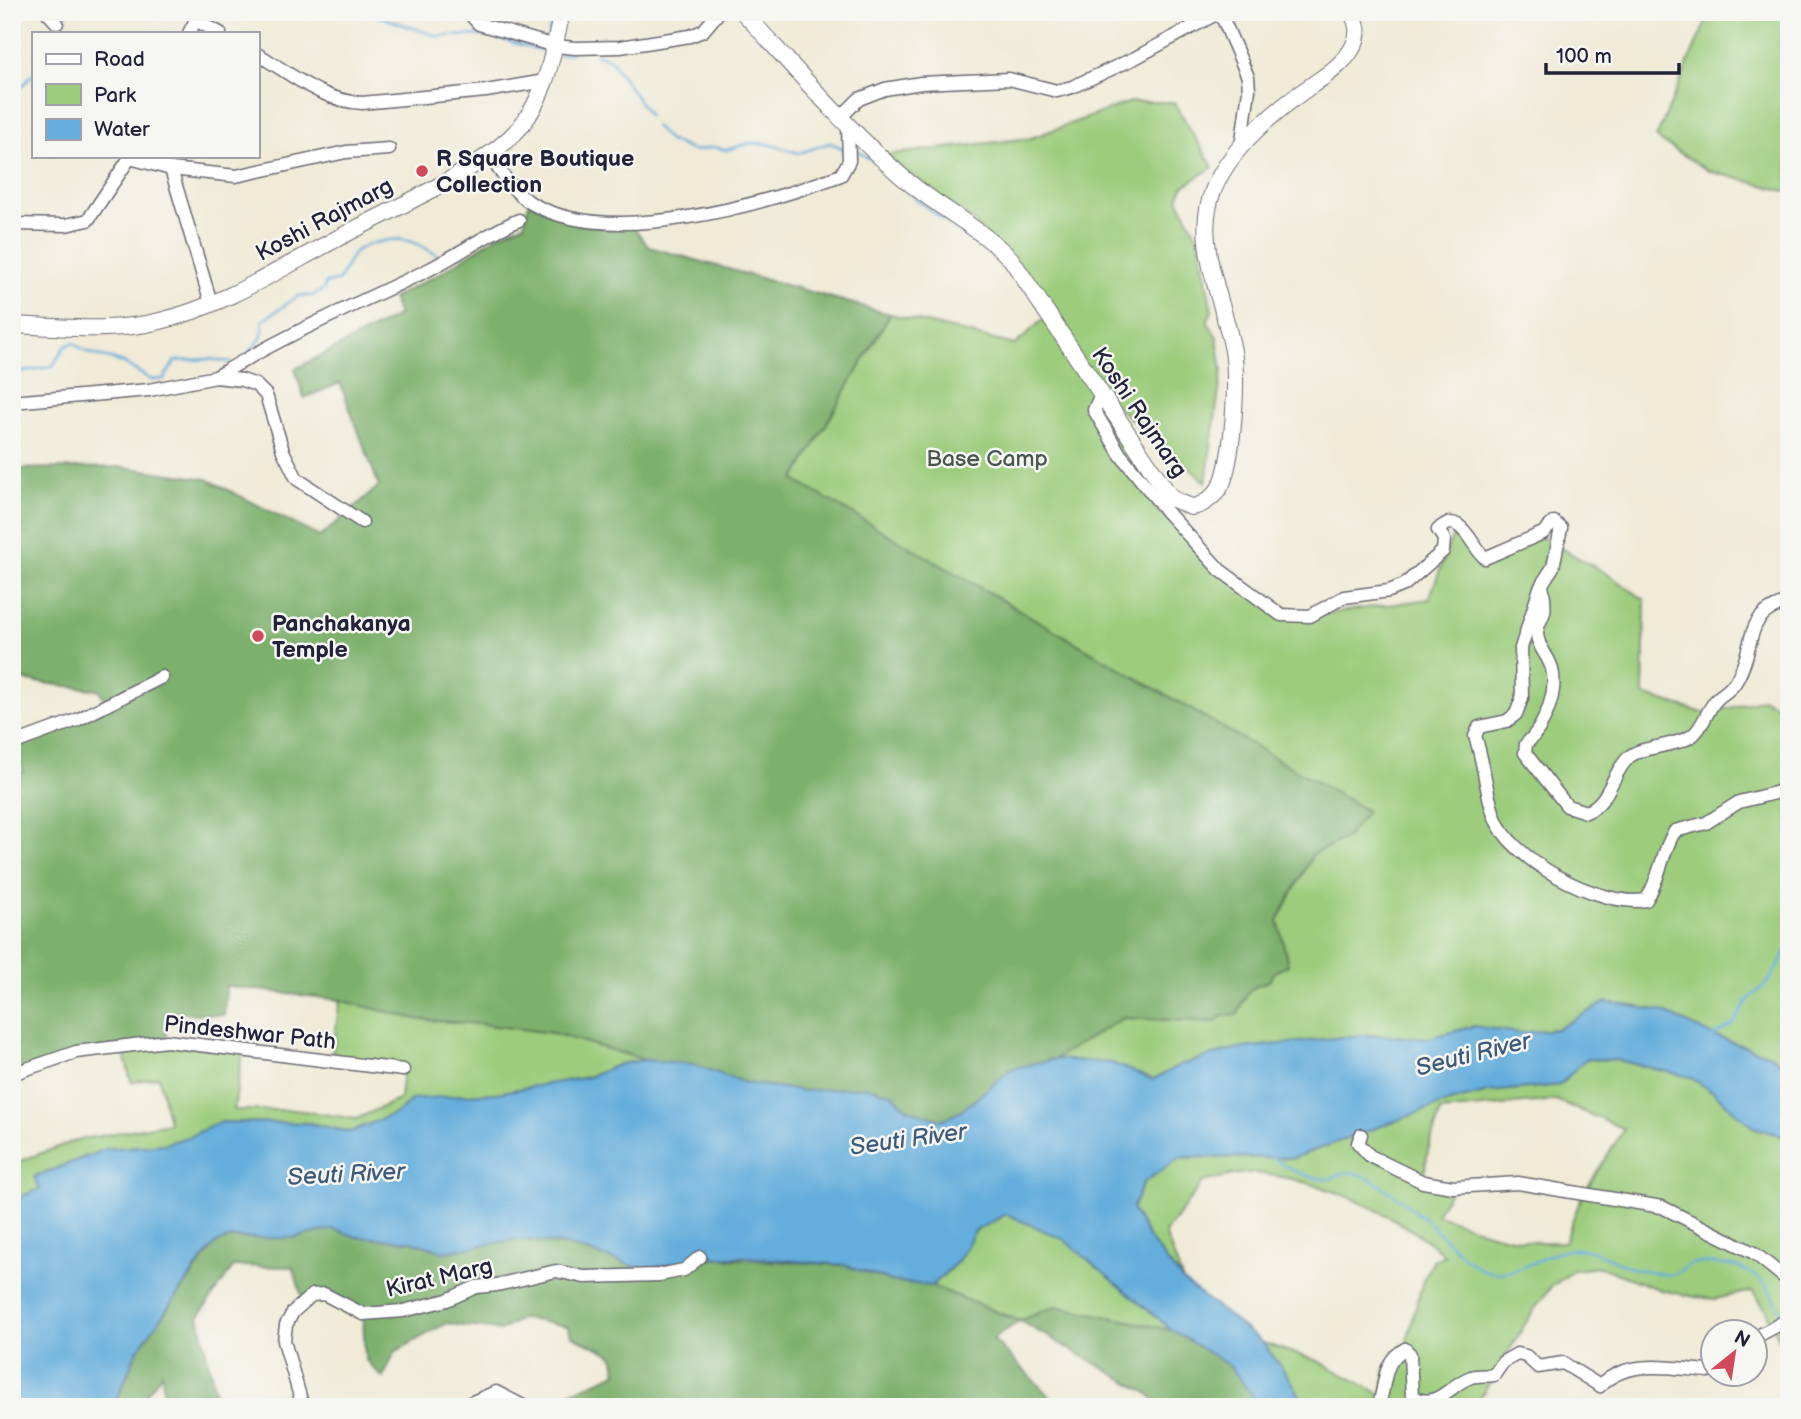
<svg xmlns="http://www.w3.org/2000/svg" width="1801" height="1419" font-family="'Balsamiq Sans',sans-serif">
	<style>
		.green { fill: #9ccc7c; stroke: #5f775c; stroke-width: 2; fill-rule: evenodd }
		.forest { fill: #7db06c; stroke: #506954; stroke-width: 2 }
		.water { fill: #65addc; stroke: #44688c; stroke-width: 2 }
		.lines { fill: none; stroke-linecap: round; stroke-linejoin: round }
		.stream { stroke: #65addc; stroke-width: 2.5 }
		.minor-casing { stroke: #6a6871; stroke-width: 15 }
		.major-casing { stroke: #6a6871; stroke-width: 18 }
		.minor { stroke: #fff; stroke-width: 12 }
		.major { stroke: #fff; stroke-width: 16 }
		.poi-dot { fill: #d1495b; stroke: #f6f6f2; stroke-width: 2.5 }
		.labels { text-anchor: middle; stroke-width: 5; stroke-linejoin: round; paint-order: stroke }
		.poi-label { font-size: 23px; font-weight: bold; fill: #22223b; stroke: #f6f6f2; text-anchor: start }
		.street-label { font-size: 23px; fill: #22223b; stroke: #f6f6f2 }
		.park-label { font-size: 23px; fill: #47554e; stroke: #f6f6f2 }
		.water-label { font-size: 24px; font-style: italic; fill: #3d5a7b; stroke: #f6f6f2 }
	</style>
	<rect width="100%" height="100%" fill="#f6f6f2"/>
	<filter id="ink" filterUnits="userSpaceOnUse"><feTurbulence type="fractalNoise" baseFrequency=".0143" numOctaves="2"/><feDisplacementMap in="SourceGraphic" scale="14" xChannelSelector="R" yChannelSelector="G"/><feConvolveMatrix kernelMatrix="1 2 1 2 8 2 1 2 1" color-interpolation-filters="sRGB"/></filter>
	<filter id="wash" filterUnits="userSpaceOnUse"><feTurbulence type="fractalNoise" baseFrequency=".00686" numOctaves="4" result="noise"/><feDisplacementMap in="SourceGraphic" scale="28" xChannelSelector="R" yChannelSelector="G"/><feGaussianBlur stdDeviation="1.57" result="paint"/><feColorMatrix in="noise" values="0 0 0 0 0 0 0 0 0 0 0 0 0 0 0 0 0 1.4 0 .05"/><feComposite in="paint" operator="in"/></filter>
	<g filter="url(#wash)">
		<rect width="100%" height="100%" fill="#f0ead6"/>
		<g class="green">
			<polygon points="1710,12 1789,12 1789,192 1709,171 1656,138"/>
			<path d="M1130,102h44l39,65 -30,20 -5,11 21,42 13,71 -5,10 10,16 5,33 -16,112 -105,-88 -7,16 126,160 32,25 58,21 119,-17 24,-64 34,30 52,-29 70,39 36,25 -2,95 64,19 56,-15 26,11v358l-19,-13 -56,-19 -52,-25 -56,-9 -49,27 -38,4 -45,-7 -45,12 -66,-3 -128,14 -55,16 -27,15 -41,-17 -58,-4 69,-41 92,4 7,-6 16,-2c7,-19 11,-28 31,-33l5,-9 14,-7 -10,-45 35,-66 33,-16 -552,-358 96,-166 125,31 36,-33 -76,-89 -90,-68 146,-17z"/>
			<polygon points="340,1000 416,1019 480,1024 553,1033 645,1060 620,1064 588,1077 496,1093 439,1097 350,1132 308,1123 219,1122 191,1136 164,1144 106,1149 35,1176 40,1189 12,1200 12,1164 77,1140 169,1123 159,1077 131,1082 122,1045 243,1049 234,1110 297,1110 356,1119 400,1099 403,1070 331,1062"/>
			<path d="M1584,1059l33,1 73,17 23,15 40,35 36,11v216c-17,-18 -16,-41 -37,-63l-37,8 -20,-2 -34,-7 -61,-23 -26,3 -23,17 -18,24 -54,89 -10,7h-163l-14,-25 -29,-39 55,18 64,34 3,-26 20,-20 18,-69 11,-20 11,-5c-53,-44 -120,-74 -189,-82 -16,-2 -37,6 -53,9l-38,51 18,48 -35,-44 -16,-28 11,-26 38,-26 112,1 149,-54 46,-12 72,-7zM1556,1100l68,29 -42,67 -18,46c-46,3 -84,-12 -128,-28l17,-27 -30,-6 5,-31 13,-39z"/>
			<polygon points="1006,1214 1063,1238 1172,1330 1056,1306 1020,1321 932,1286 958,1261 975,1231"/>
		</g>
		<g class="forest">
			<path d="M529,202l25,12 75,7 20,26 241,67 -96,166 573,331 -21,27 -33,16 -35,66 10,45 -14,7 -5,9c-20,5 -24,14 -31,33l-16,2 -7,6 -92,-4 -69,41 -43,10 -41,35 -18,12 -12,4 -32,-11 -16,-15 -25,-7 -64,4 -57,-8 -54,-19 -47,-4 -92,-27 -73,-9 -64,-5 -76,-19 -114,-14 -2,29 -59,-3 2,29 -45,4 -110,29v-299l12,-3 -11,-28 95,-40 -9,-14 -87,-11v-210l110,-2 85,12 113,58 59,-51 -39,-103 -36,15 -9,-29 104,-54 -7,-17 47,-24 61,-40 24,-10z"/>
			<path d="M334,1229l23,8 54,4 33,11 74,-13 49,6 79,25 54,-13 144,8 48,16 40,5 87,35 37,-15 116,24 58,36 31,41h-99l-13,-13 -129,-73 -27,18 67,68h-523l80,-34 -4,-18 -41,-19 -5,-10 -45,-8 -22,13c-17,-5 -35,-3 -53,-8l-52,29 -12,26 -18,-19 -2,-45 -39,-20 -21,6 -10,-33 -59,-1 -35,50 19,91h-53l-3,-34 -25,34h-23l23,-56 79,-108 15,-5h61z"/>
		</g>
		<polygon class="water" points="1606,1002 1662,1011 1714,1036 1770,1055 1789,1068 1789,1138 1753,1127 1713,1092 1690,1077 1617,1060 1585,1059 1560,1085 1488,1092 1442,1104 1293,1158 1181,1157 1143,1183 1132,1209 1148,1237 1183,1281 1263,1343 1292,1382 1306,1407 1261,1407 1230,1366 1172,1330 1063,1239 1006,1214 975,1231 958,1261 932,1286 892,1281 844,1265 747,1257 700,1257 646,1270 567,1245 518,1239 444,1252 411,1241 357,1237 334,1229 292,1238 231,1238 216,1243 200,1263 137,1351 113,1407 12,1407 12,1200 40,1189 34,1177 106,1149 164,1144 191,1136 219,1122 308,1123 350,1132 399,1112 412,1099 496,1093 588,1077 620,1064 645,1060 692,1064 746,1083 803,1091 867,1087 892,1094 908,1109 940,1120 952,1116 970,1104 1011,1069 1054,1059 1112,1063 1153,1080 1180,1065 1235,1049 1363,1035 1429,1038 1474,1026 1519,1033 1557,1029"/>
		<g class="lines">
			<g class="stream">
				<polyline points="366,12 437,36 485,35 544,51"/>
				<polyline points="764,24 777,37"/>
				<polyline points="61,33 67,12"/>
				<polyline points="548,36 554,12"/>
				<polyline points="596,54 611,60 649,116"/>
				<polyline points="559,55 572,53"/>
				<polyline points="12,97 33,74"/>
				<polyline points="655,126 668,140 694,151 714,147 726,150 750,143 768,144 799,153 830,143 845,149"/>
				<polyline points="855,149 874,162"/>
				<polyline points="897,182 926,207 983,248"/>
				<path d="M249,351c10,-9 17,-15 13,-30l36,-25h14l12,-7 2,-6 12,-2c7,-9 8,-19 16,-28 7,-7 15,-9 25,-11 26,-7 39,1 61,15"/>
				<polyline points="12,374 53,366 65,346 73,343 87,352 124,363 151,380 164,379 175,361 210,359 231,362"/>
				<polyline points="1714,1036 1734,1023 1748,1000 1769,981 1789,947"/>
				<path d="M1270,1156c15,11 39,24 59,23 5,0 9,-5 14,-6 12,-2 26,5 35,11 17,10 32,23 47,35 17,14 44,50 65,53 32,5 55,-22 86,-23 24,0 43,17 65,21 8,2 30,7 36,3 7,-3 10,-10 18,-10 45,0 71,7 87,53"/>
				<polyline points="1784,1326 1789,1340"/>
			</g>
		</g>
	</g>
	<g filter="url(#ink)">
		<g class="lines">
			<g class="minor-casing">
				<g id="minor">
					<polyline points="47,12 57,23"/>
					<polyline points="468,12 479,24 555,46 575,48 620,47 690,36 703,31 719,12"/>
					<polyline points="1041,12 1053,12"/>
					<polyline points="195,20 220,33"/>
					<polyline points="189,33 200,12"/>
					<path d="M257,54c35,20 64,47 105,49l124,-12 59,-10"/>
					<polyline points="841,117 859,99 885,89 921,83 1009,79 1057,91 1072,87 1135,58 1216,14 1223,19 1248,77 1249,90 1241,148"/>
					<path d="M489,155c12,17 24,37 42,48 78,46 231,2 310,-28l8,-14 -1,-36"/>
					<polyline points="130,158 171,169 236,176 346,152 389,149"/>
					<polyline points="171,169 211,303"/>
					<polyline points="12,224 66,225 88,220 131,156"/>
					<path d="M216,377c68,-42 139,-72 210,-106 32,-16 60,-37 93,-51"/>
					<path d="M1101,394l-7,16 26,44 46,57 54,59 61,45 29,1 34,-19 45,-6 15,-6 39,-34 1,-12 -6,-9c22,-23 34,18 47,28l58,-25 11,-11 7,6 -8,39 -11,17c1,9 4,19 2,28 -2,7 -7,14 -7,21 0,14 12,23 15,36 6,24 -8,59 -26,75l-1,9 42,53 19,6c24,-10 25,-37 42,-54 12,-13 48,-10 65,-23 11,-9 14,-26 24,-36 6,-6 14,-9 19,-18 22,-36 4,-66 53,-79"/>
					<polyline points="12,402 149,390 216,377 242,380 256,385 266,395 283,451 297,479 362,522"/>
					<path d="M1540,588l-19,60 1,50 -6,16 -9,7 -28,6 -4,9c9,26 10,53 19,79 14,44 107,93 152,85 15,-22 15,-48 29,-69l31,-8 33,-21 40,-10 10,-9"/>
					<polyline points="12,744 77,720 162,677"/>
					<polyline points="12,1074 76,1052 167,1041 403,1070"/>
					<polyline points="1361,1135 1358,1143 1370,1156 1423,1182 1453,1187 1518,1183 1662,1207 1754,1253 1789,1281"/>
					<polyline points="1756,1337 1789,1319"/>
					<polyline points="303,1407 284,1341 286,1325 293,1312 312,1295 324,1294 363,1314 403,1311 447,1300 476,1287 497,1285 556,1271 584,1277 659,1275 684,1270 700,1257"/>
					<polyline points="461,1407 496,1392 525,1407"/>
					<path d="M1378,1407c9,-23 3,-45 27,-58l5,5 2,43c27,13 36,-12 59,-20 7,-2 16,-1 23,-2l9,-13 14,-8 9,2 12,11 25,-4 37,23c27,-28 72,-18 108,-15l6,-3"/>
				</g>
			</g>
			<g class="major-casing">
				<g id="major">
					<path d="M743,12c51,55 100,113 157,163 35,31 78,51 111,84l160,239 20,9c14,-1 29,-15 33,-29 9,-29 14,-98 9,-127 -8,-44 -31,-91 -26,-135 5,-52 56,-95 95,-124 17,-12 41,-26 51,-45 7,-12 5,-24 -2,-35"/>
					<path d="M12,325c48,2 101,8 148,-4 64,-15 124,-55 182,-85 50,-27 145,-68 179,-110 26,-32 32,-75 41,-114"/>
				</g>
			</g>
			<use href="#minor" class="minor"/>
			<use href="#major" class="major"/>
		</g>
	</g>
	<g class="poi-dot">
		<circle cx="422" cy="171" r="7"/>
		<circle cx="258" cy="636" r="7"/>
	</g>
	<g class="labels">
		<g class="poi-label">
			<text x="436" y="166">R Square Boutique<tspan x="436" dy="26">Collection</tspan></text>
			<text x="272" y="631">Panchakanya<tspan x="272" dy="26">Temple</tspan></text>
		</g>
		<g class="street-label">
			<text transform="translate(324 219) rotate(-28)" y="8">Koshi Rajmarg</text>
			<text transform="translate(1140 412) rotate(56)" y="8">Koshi Rajmarg</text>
			<text transform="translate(250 1032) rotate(6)" y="8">Pindeshwar Path</text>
			<text transform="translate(439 1277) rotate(-13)" y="8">Kirat Marg</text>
		</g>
		<g class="park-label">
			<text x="987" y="466">Base Camp</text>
		</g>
		<g class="water-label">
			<text transform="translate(1473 1054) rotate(-14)" y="8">Seuti River</text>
			<text transform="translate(908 1139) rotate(-8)" y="8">Seuti River</text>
			<text transform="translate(346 1174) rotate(-3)" y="8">Seuti River</text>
		</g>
	</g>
	<rect width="1801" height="1419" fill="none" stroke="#f6f6f2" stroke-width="42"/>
	<rect x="32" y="32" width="228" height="126" fill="#f6f6f2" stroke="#a1a1a9" stroke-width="2"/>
	<rect x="46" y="54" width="35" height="10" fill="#ffffff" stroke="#a1a1a9" stroke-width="2"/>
	<text x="94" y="66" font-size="21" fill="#22223b">Road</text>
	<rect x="46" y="84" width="35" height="21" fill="#9ccc7c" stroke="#a1a1a9" stroke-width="2"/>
	<text x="94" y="102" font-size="21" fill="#22223b">Park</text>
	<rect x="46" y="119" width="35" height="21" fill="#65addc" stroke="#a1a1a9" stroke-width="2"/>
	<text x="94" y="136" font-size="21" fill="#22223b">Water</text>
	<g transform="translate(1734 1353) rotate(30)"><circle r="33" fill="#f6f6f2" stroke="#a1a1a9" stroke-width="2"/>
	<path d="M0-5L12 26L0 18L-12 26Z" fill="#d1495b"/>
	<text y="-10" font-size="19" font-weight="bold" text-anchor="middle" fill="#22223b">N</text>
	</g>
	<path d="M1546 63v10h133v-10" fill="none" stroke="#22223b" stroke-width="3.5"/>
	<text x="1556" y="63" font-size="21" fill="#22223b" stroke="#f6f6f2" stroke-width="5" paint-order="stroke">100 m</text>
</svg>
